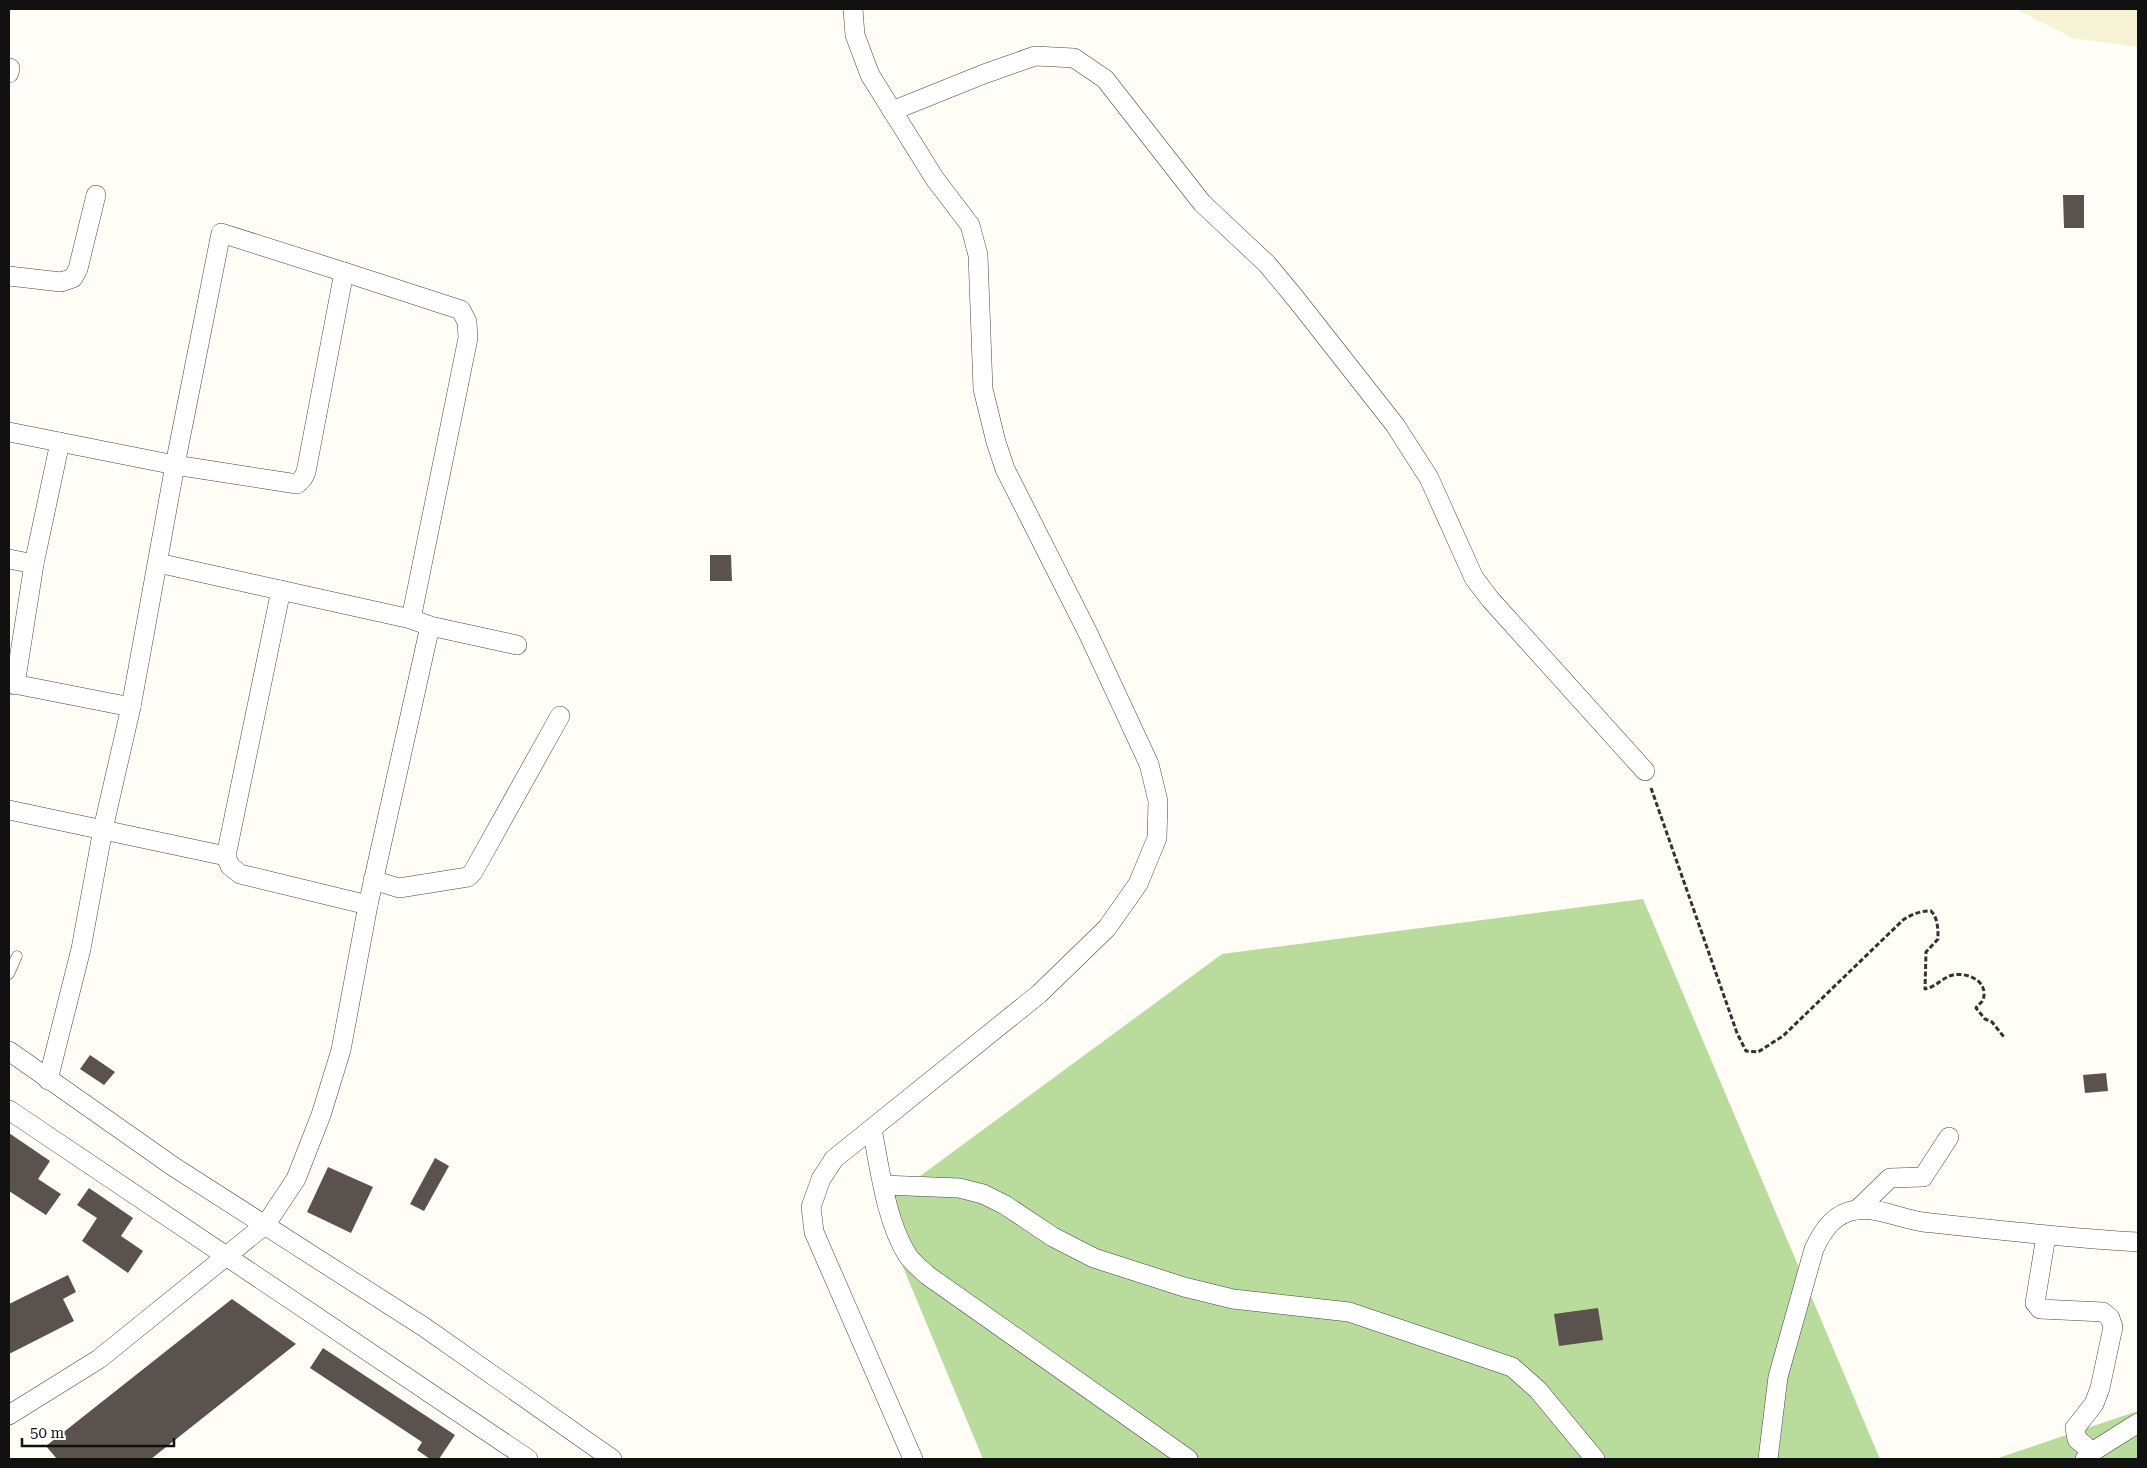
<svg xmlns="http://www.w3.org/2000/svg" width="2147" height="1468" font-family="'Roboto Serif',serif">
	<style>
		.farmland { fill: #f6f3d4 }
		.forest { fill: #b9dc9c }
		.building { fill: #5a524d }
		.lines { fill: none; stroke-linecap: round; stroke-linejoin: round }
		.lane-casing { stroke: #444; stroke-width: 11 }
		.street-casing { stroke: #444; stroke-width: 20 }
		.path { stroke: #333; stroke-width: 3; stroke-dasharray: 5 2.5; stroke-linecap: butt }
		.lane { stroke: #fff; stroke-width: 10 }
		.street { stroke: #fff; stroke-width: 19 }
	</style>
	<rect width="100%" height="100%" fill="#fffdf5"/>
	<polygon class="farmland" points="2016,9 2138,9 2138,47 2073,38"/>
	<g class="forest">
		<polygon points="1643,899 1880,1459 983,1459 878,1207 1222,954"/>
		<polygon points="2138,1411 2138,1459 1995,1459"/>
	</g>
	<g class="building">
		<polygon points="2063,195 2084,195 2084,228 2064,228"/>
		<polygon points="710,555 731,555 732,581 710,581"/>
		<polygon points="90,1055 115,1072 104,1085 80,1069"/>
		<polygon points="2106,1073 2108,1091 2085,1093 2083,1075"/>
		<polygon points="9,1133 50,1161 38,1179 61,1194 46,1215 9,1191"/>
		<polygon points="435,1158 449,1166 424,1211 410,1204"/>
		<polygon points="328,1167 373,1187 351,1233 307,1212"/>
		<polygon points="89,1188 133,1218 121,1236 143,1251 128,1273 82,1241 97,1218 77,1205"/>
		<polygon points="68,1275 76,1292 63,1299 74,1321 9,1354 9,1304"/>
		<polygon points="232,1299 296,1344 151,1459 57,1459 46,1446"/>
		<polygon points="1598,1308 1603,1340 1559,1346 1554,1314"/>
		<polygon points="323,1348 455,1435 439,1459 430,1459 417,1450 422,1442 310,1368"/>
	</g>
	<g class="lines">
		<g class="lane-casing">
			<polyline id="lane" points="9,974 17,956"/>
		</g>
		<g class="street-casing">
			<g id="street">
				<polyline points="853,9 855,35 870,75 935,179 970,225 978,255 983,389 996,442 1005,469 1088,633 1149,764 1158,801 1157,838 1138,884 1107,928 1039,994 834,1159 821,1179 811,1207 814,1232 913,1459"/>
				<polyline points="9,73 10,68"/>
				<polyline points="892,111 984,74 1035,56 1074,58 1105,79 1202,203 1267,264 1296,299 1395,425 1429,478 1474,578 1490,599 1645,771"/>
				<polygon points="221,233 344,272 306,472 303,478 297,484 175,465"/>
				<polyline points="344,272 461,310 467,322 468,338 411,619"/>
				<polyline points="9,276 61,282 73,278 78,269 96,195"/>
				<polyline points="9,432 175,465 131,707 103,829 81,949 48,1080"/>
				<polyline points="9,559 34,564 15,685"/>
				<polyline points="158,563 411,619 430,626 517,645"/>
				<polyline points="34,564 60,442"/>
				<polyline points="281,590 226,856 230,866 240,874 368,905"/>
				<polyline points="9,683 131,707"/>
				<polyline points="9,810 226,856"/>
				<polyline points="373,880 399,888 468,877 473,872 560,716"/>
				<polyline points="9,1051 174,1167 424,1327 612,1459"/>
				<polyline points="9,1110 528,1459"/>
				<path d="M872,1129c8,40 14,93 36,127 5,7 13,13 19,19l261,184"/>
				<polyline points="883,1185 959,1188 983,1194 1005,1205 1053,1237 1094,1258 1184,1287 1233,1299 1349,1312 1512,1367 1538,1390 1595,1459"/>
				<polyline points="1857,1210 1890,1178 1923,1177 1949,1137"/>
				<polyline points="2046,1236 2035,1303 2040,1309 2103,1312 2110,1318 2113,1327 2100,1388 2094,1404 2075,1428 2077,1439 2092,1452"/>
				<polyline points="9,1415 99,1359 266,1224 296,1179 321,1115 341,1050 368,905 430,626"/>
				<path d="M1768,1459l10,-82 36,-128c9,-19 20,-36 42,-39 21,-3 46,9 67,12 72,8 143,16 215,20"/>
				<polyline points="2085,1459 2092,1452 2138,1423"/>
			</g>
		</g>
		<path class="path" d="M1651,788l86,245 9,18 12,1 25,-16 120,-116c9,-6 17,-9 28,-9 7,7 7,18 7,28l-12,13 -1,37c11,-2 18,-12 28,-14 16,-3 36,7 30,25 -2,4 -5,4 -7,8l9,11 7,3 12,15"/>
		<use href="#lane" class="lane"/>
		<use href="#street" class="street"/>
	</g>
	<rect width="2147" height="1468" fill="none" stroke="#111111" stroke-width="20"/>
	<path d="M22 1438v8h152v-8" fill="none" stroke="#111111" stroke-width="2.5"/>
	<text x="30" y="1438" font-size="15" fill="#111111" stroke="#ffffff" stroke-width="4" paint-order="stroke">50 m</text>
</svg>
